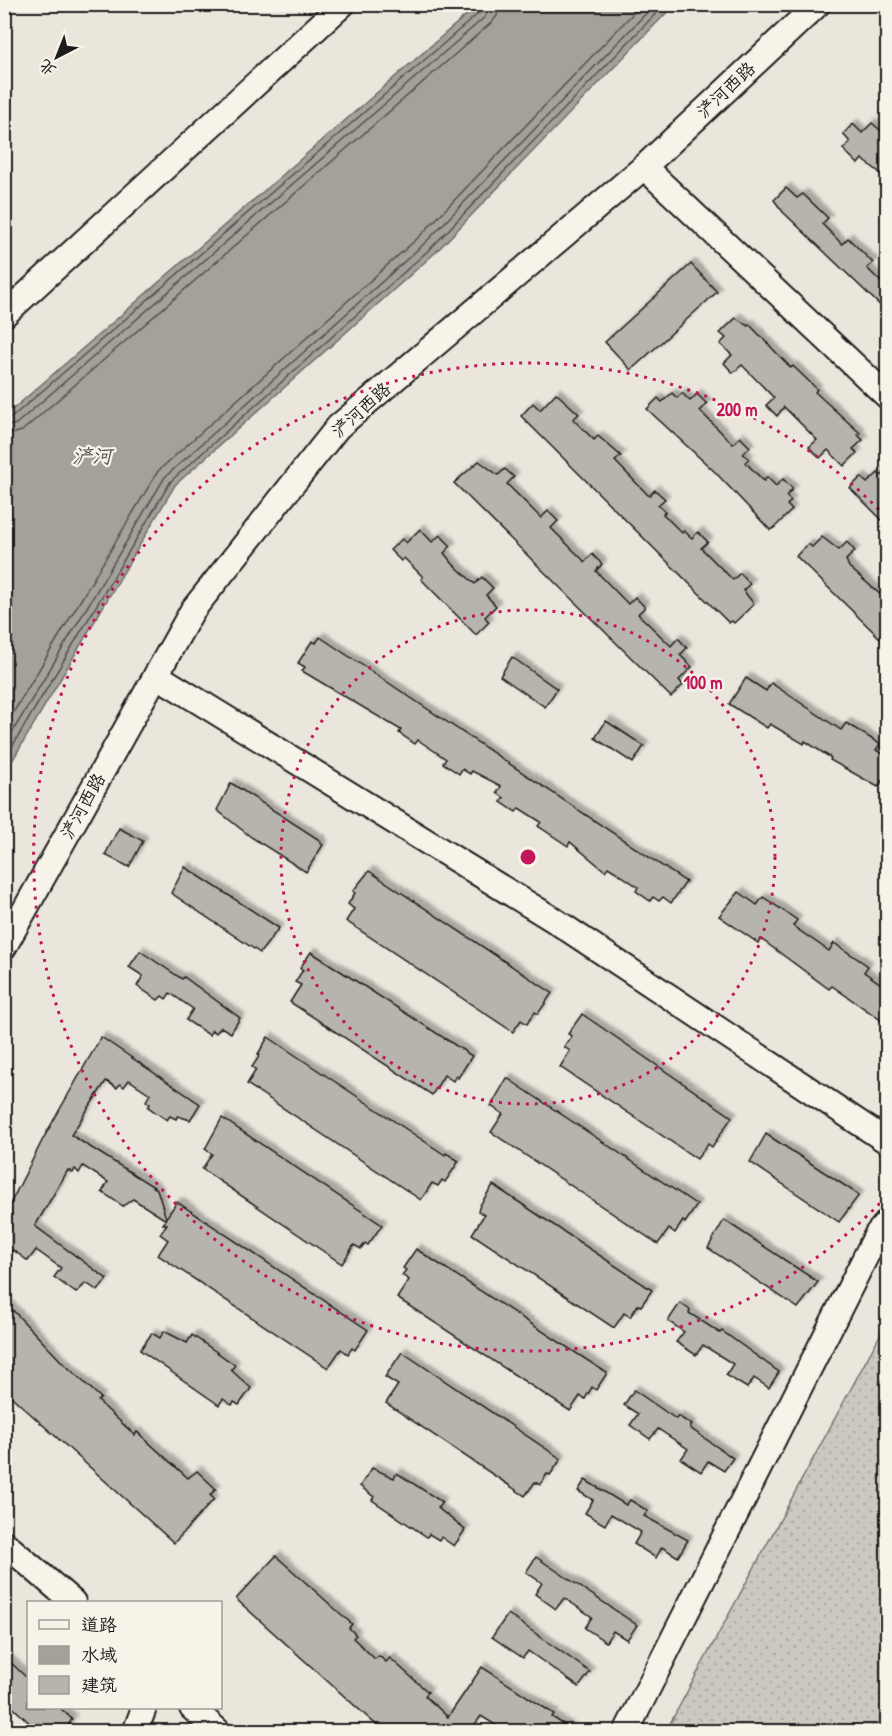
<svg xmlns="http://www.w3.org/2000/svg" width="892" height="1736" font-family="'Patrick Hand','LXGW WenKai TC',sans-serif">
	<style>
		.grass { fill: url(#grass-dots); stroke: #74726e; stroke-width: 1.5 }
		.water { fill: #a3a19a; stroke: #6d6c68; stroke-width: 1.5 }
		.lines { fill: none; stroke-linecap: round; stroke-linejoin: round }
		.shore { stroke: #52514e; stroke-width: 1.5 }
		.building { fill: #b6b4ac; stroke: #1c1c1c; stroke-width: 1.5; filter: url(#shadow) }
		.minor-casing { stroke: #1c1c1c; stroke-width: 28 }
		.minor { stroke: #f7f3e8; stroke-width: 24 }
		.ring { fill: none; stroke: #c2185b; stroke-width: 3; stroke-dasharray: 3 6 }
		.labels { text-anchor: middle; stroke-width: 4.5; stroke-linejoin: round; paint-order: stroke }
		.street-label { font-size: 18px; fill: #1c1c1c; stroke: #f7f3e8 }
		.water-label { font-size: 20px; font-style: italic; fill: #52514e; stroke: #f7f3e8 }
		.centre { fill: #c2185b; stroke: #f7f3e8; stroke-width: 3 }
		.ring-label { font-size: 18px; text-anchor: middle; font-weight: bold; fill: #c2185b; stroke: #f7f3e8; stroke-width: 4.5; stroke-linejoin: round; paint-order: stroke }
	</style>
	<defs>
		<pattern id="grass-dots" width="8" height="8" patternUnits="userSpaceOnUse" patternTransform="scale(1.5)"><rect width="8" height="8" fill="#ccc8c0"/><path d="M2 2h.1M6 6h.1" fill="none" stroke="#afaba4" stroke-width="1.8" stroke-linecap="round"/></pattern>
		<filter id="shadow"><feDropShadow dx="4.5" dy="-4.5" stdDeviation="1.5" flood-color="#0004"/></filter>
	</defs>
	<rect width="100%" height="100%" fill="#eae6dc"/>
	<filter id="ink" filterUnits="userSpaceOnUse"><feTurbulence type="fractalNoise" baseFrequency=".0167" numOctaves="2"/><feDisplacementMap in="SourceGraphic" scale="12" xChannelSelector="R" yChannelSelector="G"/><feConvolveMatrix kernelMatrix="1 2 1 2 8 2 1 2 1" color-interpolation-filters="sRGB"/></filter>
	<g filter="url(#ink)">
		<polygon class="grass" points="887,1322 887,1731 666,1731 680,1705"/>
		<polygon class="water" points="479,4 674,5 436,252 175,485 5,773 5,416"/>
		<g class="lines">
			<g class="shore">
				<polyline points="4,420 11,418 480,12 482,4"/>
				<polyline points="4,427 16,424 485,17 490,4"/>
				<polyline points="4,436 22,431 491,23 497,16 499,4"/>
				<polyline points="4,728 158,471 420,236 642,4"/>
				<polyline points="4,746 165,477 426,242 655,4"/>
				<polyline points="4,760 171,481 431,248 665,4"/>
			</g>
		</g>
		<g class="building">
			<polygon points="872,123 888,137 888,179 862,159 858,164 843,149 850,142 843,134 853,124 862,133"/>
			<polygon points="786,188 797,198 803,194 828,218 822,224 842,244 848,238 873,263 867,268 888,289 888,313 783,212 774,200"/>
			<polygon points="691,264 717,292 631,370 605,342"/>
			<polygon points="736,318 748,326 749,324 791,368 793,366 817,389 815,392 860,433 858,435 863,440 853,449 857,453 844,466 828,450 820,458 809,447 817,440 784,407 777,416 766,405 774,398 742,365 733,373 724,363 732,355 720,344 726,338 720,333"/>
			<polygon points="556,393 579,414 573,419 594,440 598,436 621,456 615,461 649,496 655,490 665,499 658,505 665,512 663,514 682,533 684,531 692,538 698,532 708,542 701,548 733,580 740,573 750,584 743,590 754,604 734,623 732,621 729,623 521,416 533,403 540,410"/>
			<polygon points="672,393 677,398 682,393 690,401 697,394 707,404 700,411 733,444 740,437 750,447 743,454 749,459 745,462 764,481 767,477 776,486 783,479 793,489 786,496 791,501 787,505 792,510 774,528 770,530 715,472 647,409 658,398 662,402"/>
			<polygon points="479,461 498,475 505,469 514,477 507,484 541,518 548,511 558,521 551,528 585,562 592,554 602,564 596,571 628,604 635,597 645,607 638,614 671,646 678,638 687,648 680,655 692,667 679,680 683,685 671,697 454,483"/>
			<polygon points="888,470 888,526 850,488 861,477 867,483 878,473 881,476"/>
			<polygon points="420,529 432,542 440,535 451,546 444,553 453,564 475,584 482,577 493,588 486,595 496,606 485,617 489,622 476,635 421,579 423,577 404,558 401,561 390,550 402,539 406,543"/>
			<polygon points="822,537 839,550 847,542 855,551 846,560 849,567 881,595 888,589 888,646 796,556 808,544 812,547"/>
			<polygon points="320,637 686,882 671,903 663,897 659,901 653,897 650,901 636,891 638,887 616,872 608,867 605,871 570,842 568,846 538,826 541,822 519,808 516,812 501,802 504,798 497,793 501,786 472,771 470,774 462,769 459,774 443,763 446,759 424,744 418,740 415,744 399,733 401,730 302,671 305,667 298,663 312,641 316,643"/>
			<polygon points="512,657 557,689 545,707 500,676"/>
			<polygon points="746,678 766,691 771,683 841,730 846,723 880,744 876,750 888,757 888,772 878,787 830,760 831,758 805,741 804,744 770,724 767,728 729,704"/>
			<polygon points="606,721 644,746 633,763 595,738"/>
			<polygon points="231,783 321,841 320,843 323,845 306,872 251,837 217,810"/>
			<polygon points="119,828 143,841 129,867 105,855"/>
			<polygon points="185,867 279,928 260,953 171,893"/>
			<polygon points="369,871 552,993 538,1014 535,1012 527,1024 521,1020 513,1032 346,921 354,909 348,904 355,893 353,891"/>
			<polygon points="739,892 757,905 763,897 797,920 793,926 829,951 834,943 868,966 864,972 888,989 888,1025 832,986 829,989 761,939 758,943 719,916"/>
			<polygon points="140,951 182,979 184,977 240,1018 231,1033 221,1027 216,1033 212,1030 209,1035 186,1020 193,1009 170,993 166,999 162,996 158,1000 137,986 143,976 129,967"/>
			<polygon points="311,952 472,1056 458,1078 456,1076 453,1081 444,1075 432,1095 290,1002 301,985 295,982 303,970 300,968"/>
			<polygon points="582,1014 732,1117 712,1147 708,1144 697,1159 560,1067 570,1051 564,1047 572,1036 568,1034"/>
			<polygon points="101,1037 200,1104 190,1120 178,1116 176,1119 170,1116 167,1120 148,1107 150,1104 146,1101 150,1094 129,1080 124,1087 120,1084 117,1088 106,1081 71,1135 157,1189 166,1218 177,1202 368,1330 355,1350 352,1348 348,1354 341,1349 328,1368 158,1255 168,1240 160,1234 167,1224 163,1224 166,1220 133,1199 123,1206 102,1192 108,1182 83,1166 79,1173 75,1169 73,1173 68,1170 35,1226 107,1279 98,1291 86,1283 76,1293 54,1277 61,1268 36,1250 28,1261 13,1250 4,1262 4,1216 43,1139"/>
			<polygon points="268,1037 445,1155 446,1153 459,1161 445,1182 442,1180 438,1186 432,1183 421,1200 247,1084 256,1070 252,1067 260,1055 258,1054"/>
			<polygon points="507,1078 697,1205 685,1223 683,1221 675,1233 669,1229 658,1244 491,1132 503,1114 491,1106"/>
			<polygon points="222,1118 382,1225 368,1245 365,1243 361,1249 354,1245 342,1264 202,1169 212,1154 205,1149"/>
			<polygon points="766,1134 859,1195 839,1222 750,1162"/>
			<polygon points="493,1185 652,1290 641,1306 638,1305 630,1317 624,1313 614,1328 472,1234 484,1215 478,1211 480,1205"/>
			<polygon points="724,1220 818,1282 798,1308 708,1248"/>
			<polygon points="416,1249 607,1373 596,1390 592,1387 585,1399 580,1396 570,1411 397,1298 409,1280 402,1275 406,1270 403,1268"/>
			<polygon points="4,1301 61,1361 101,1398 98,1401 135,1435 137,1432 188,1478 197,1471 216,1489 210,1495 214,1499 174,1543 4,1390"/>
			<polygon points="680,1303 690,1310 689,1313 720,1333 722,1331 779,1372 769,1388 754,1378 747,1388 726,1375 733,1364 703,1345 696,1355 676,1342 684,1332 668,1321"/>
			<polygon points="164,1331 187,1343 192,1335 235,1365 231,1370 251,1388 239,1405 234,1402 232,1405 223,1399 219,1405 140,1350 152,1333 160,1338"/>
			<polygon points="402,1352 561,1459 550,1475 547,1474 540,1485 535,1482 525,1496 386,1403 398,1385 385,1377"/>
			<polygon points="634,1390 676,1419 678,1416 692,1425 690,1428 733,1458 724,1471 708,1461 701,1472 681,1459 688,1449 658,1429 650,1439 630,1425 638,1414 624,1405"/>
			<polygon points="372,1468 394,1478 397,1473 442,1502 438,1508 465,1530 454,1546 441,1537 439,1540 429,1534 427,1537 372,1500 374,1497 360,1486"/>
			<polygon points="585,1480 626,1505 630,1500 648,1511 644,1516 688,1540 678,1557 662,1547 656,1558 634,1544 641,1532 611,1514 605,1525 585,1513 593,1500 578,1491"/>
			<polygon points="276,1556 352,1624 349,1628 356,1635 353,1638 375,1659 379,1656 386,1662 390,1658 428,1692 425,1696 448,1717 482,1667 554,1714 552,1717 574,1731 505,1731 481,1716 470,1731 383,1731 236,1599"/>
			<polygon points="536,1557 637,1625 627,1640 613,1631 606,1642 585,1628 592,1617 564,1598 556,1609 535,1594 542,1583 526,1572"/>
			<polygon points="508,1614 590,1672 579,1687 528,1651 523,1658 492,1637"/>
			<polygon points="4,1656 28,1679 28,1707 59,1707 72,1719 65,1731 38,1731 4,1699"/>
		</g>
		<g class="lines">
			<g class="minor-casing">
				<g id="minor">
					<polyline points="644,167 888,397"/>
					<polyline points="4,315 343,4"/>
					<polyline points="156,675 554,920 888,1142"/>
					<polyline points="4,947 192,611 338,427 644,167 818,4"/>
					<polyline points="4,1543 73,1602"/>
					<polyline points="192,1708 219,1732"/>
					<polyline points="135,1732 144,1708"/>
					<polyline points="626,1732 877,1234 888,1221"/>
				</g>
			</g>
			<use href="#minor" class="minor"/>
		</g>
	</g>
	<g class="ring">
		<circle cx="528" cy="857" r="247"/>
		<path d="M886 1197A494 494 0 1 1 886 517"/>
	</g>
	<g class="labels">
		<g class="street-label">
			<text transform="translate(726 90) rotate(-43)" y="6">浐河西路</text>
			<text transform="translate(361 410) rotate(-42)" y="6">浐河西路</text>
			<text transform="translate(83 806) rotate(-61)" y="6">浐河西路</text>
		</g>
		<g class="water-label">
			<text x="92" y="463">浐河</text>
		</g>
	</g>
	<circle cx="528" cy="857" r="9" class="centre"/>
	<g class="ring-label">
		<text x="737" y="416">200 m</text>
		<text x="703" y="689">100 m</text>
	</g>
	<rect width="892" height="1736" fill="none" stroke="#f7f3e8" stroke-width="24"/>
	<rect x="12" y="12" width="868" height="1712" fill="none" stroke="#1c1c1c" stroke-width="2" filter="url(#ink)"/>
	<rect x="27" y="1601" width="195" height="108" fill="#f7f3e8" stroke="#9f9d96" stroke-width="1.5"/>
	<rect x="39" y="1620" width="30" height="9" fill="#f7f3e8" stroke="#9f9d96" stroke-width="1.5"/>
	<text x="81" y="1631" font-size="18" fill="#1c1c1c">道路</text>
	<rect x="39" y="1646" width="30" height="18" fill="#a3a19a" stroke="#9f9d96" stroke-width="1.5"/>
	<text x="81" y="1661" font-size="18" fill="#1c1c1c">水域</text>
	<rect x="39" y="1676" width="30" height="18" fill="#b6b4ac" stroke="#9f9d96" stroke-width="1.5"/>
	<text x="81" y="1691" font-size="18" fill="#1c1c1c">建筑</text>
	<g transform="translate(57 57) rotate(222)" stroke="#f7f3e8" stroke-width="4.5" paint-order="stroke">
	<path d="M0-4.5L10 22L0 15L-10 22Z" fill="#1c1c1c"/>
	<text y="-9" font-size="16" font-weight="bold" text-anchor="middle" fill="#1c1c1c">北</text>
	</g>
</svg>
